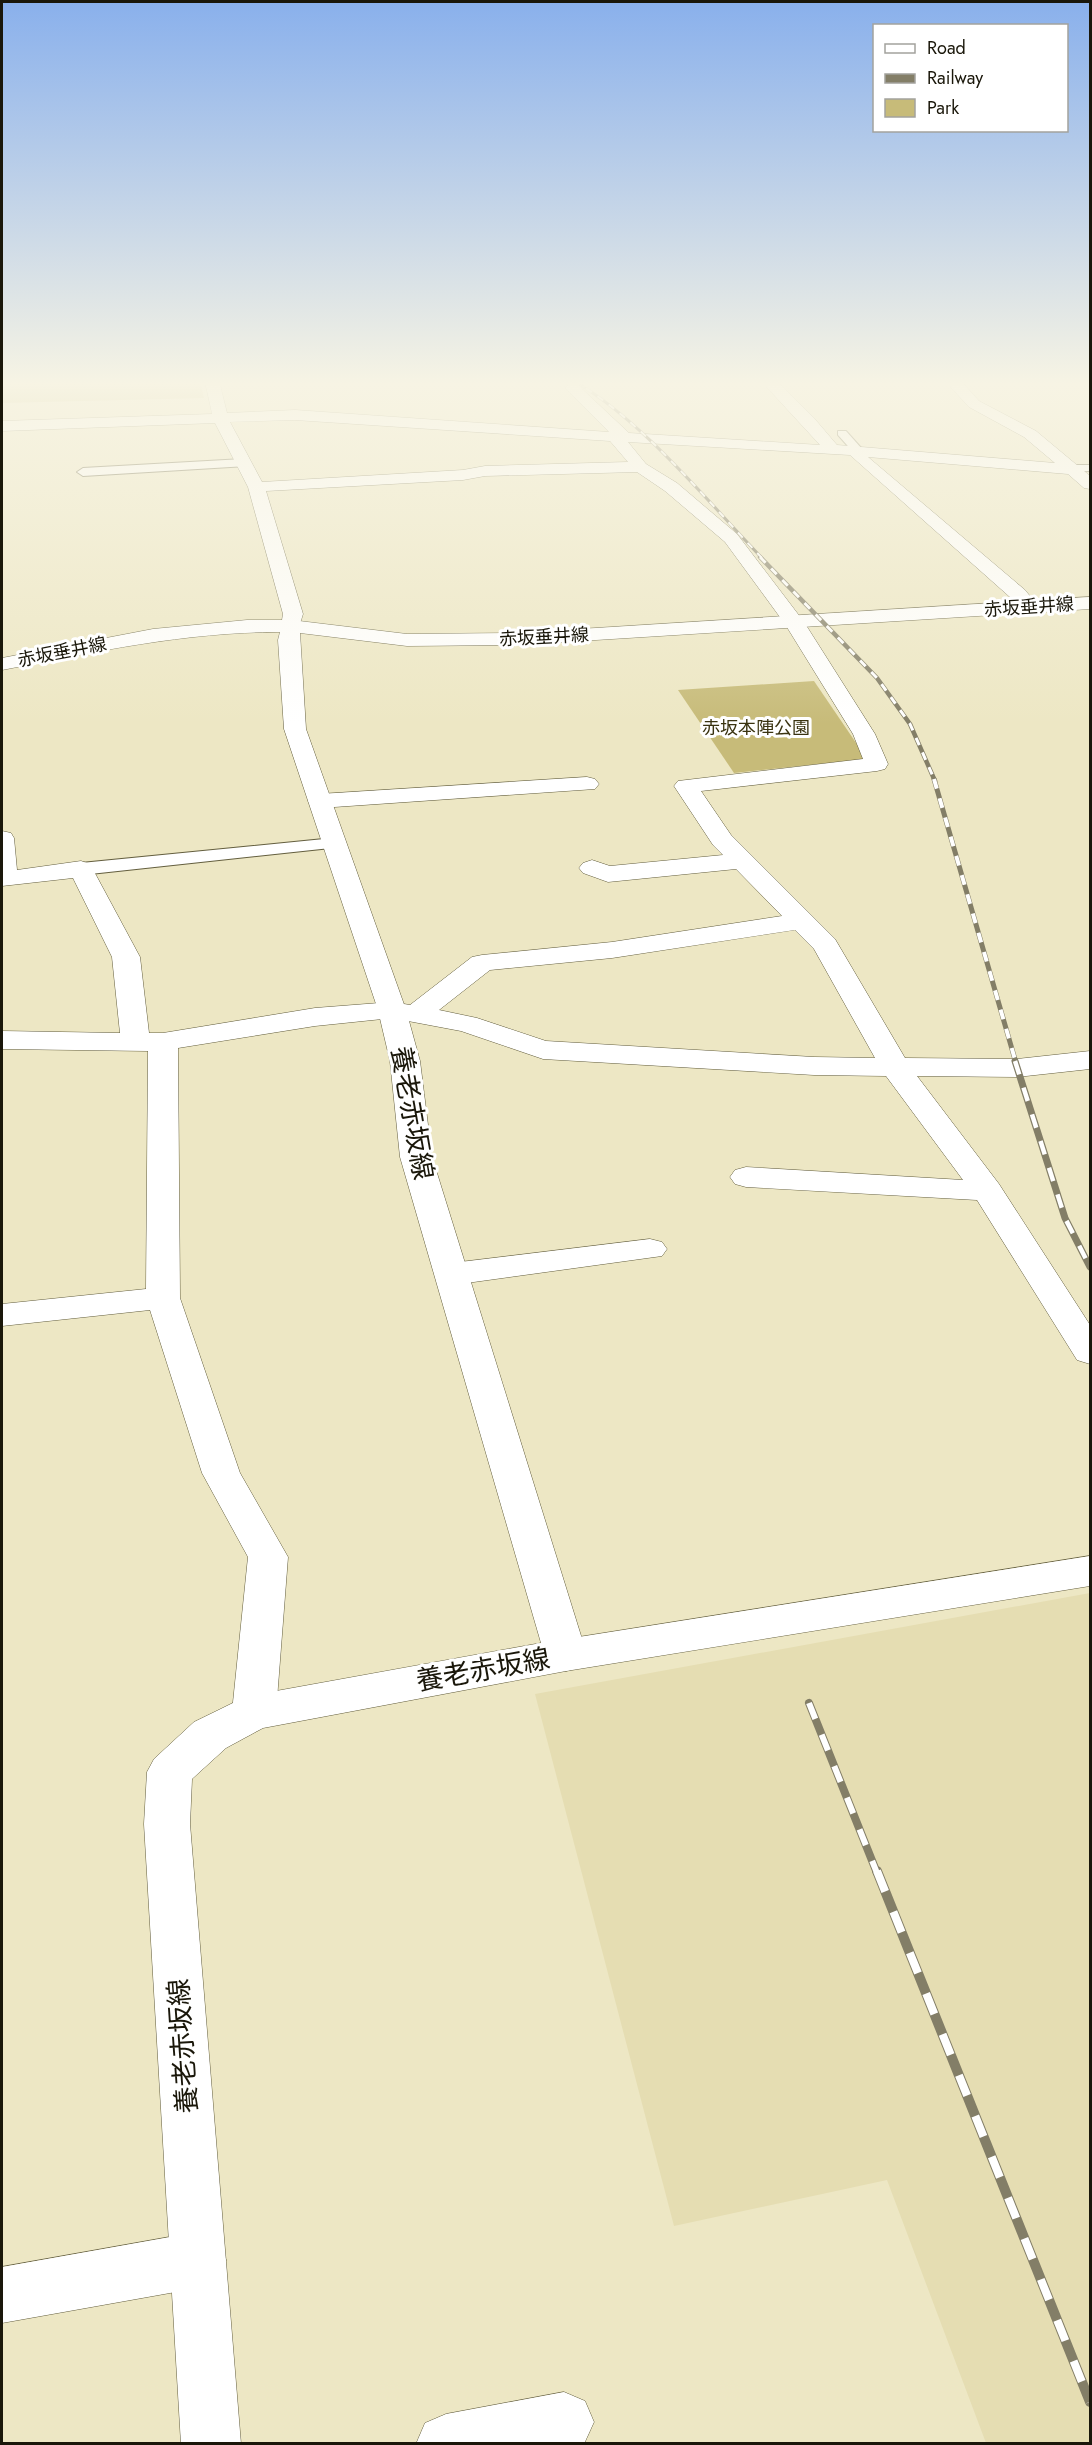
<svg xmlns="http://www.w3.org/2000/svg" width="1092" height="2445" font-family="Jost,'Noto Sans JP',sans-serif">
	<style>
		.built { fill: #e5ddb2 }
		.green { fill: #c7bb79 }
		.lines { fill: none; stroke-linecap: round; stroke-linejoin: round }
		.service-casing { stroke: #635e3e; stroke-width: 2 }
		.minor-casing { stroke: #635e3e; stroke-width: 1 }
		.secondary-casing { stroke: #635e3e; stroke-width: 1 }
		.service { fill: #fff; fill-rule: evenodd }
		.minor { fill: #fff; fill-rule: evenodd }
		.secondary { fill: #fff; fill-rule: evenodd }
		.rail-far5-casing { stroke: #837e67; stroke-width: 3 }
		.rail-far4-casing { stroke: #837e67; stroke-width: 4.5 }
		.rail-far3-casing { stroke: #837e67; stroke-width: 5 }
		.rail-far2-casing { stroke: #837e67; stroke-width: 7 }
		.rail-far1-casing { stroke: #837e67; stroke-width: 8 }
		.rail-casing { stroke: #837e67; stroke-width: 10 }
		.rail-far5 { stroke: #fff; stroke-width: 2; stroke-dasharray: 7; stroke-linecap: butt }
		.rail-far4 { stroke: #fff; stroke-width: 3; stroke-dasharray: 8; stroke-linecap: butt }
		.rail-far3 { stroke: #fff; stroke-width: 4; stroke-dasharray: 10; stroke-linecap: butt }
		.rail-far2 { stroke: #fff; stroke-width: 4.5; stroke-dasharray: 14; stroke-linecap: butt }
		.rail-far1 { stroke: #fff; stroke-width: 6; stroke-dasharray: 17; stroke-linecap: butt }
		.rail { stroke: #fff; stroke-width: 8; stroke-dasharray: 22; stroke-linecap: butt }
		.labels { text-anchor: middle; stroke-width: 6; stroke-linejoin: round; paint-order: stroke }
		.far-street-label { font-size: 18px; fill: #1a170a; stroke: #fff }
		.far-park-label { font-size: 18px; fill: #3a3310; stroke: #fff }
		.near-street-label { font-size: 27px; fill: #1a170a; stroke: #fff }
	</style>
	<rect width="100%" height="100%" fill="#ede7c4"/>
	<polygon class="built" points="1090,1593 1090,2443 986,2443 887,2180 674,2226 535,1694"/>
	<g class="green">
		<polygon points="2,381 200,381 204,398 2,403"/>
		<polygon points="814,681 867,759 734,773 678,690"/>
	</g>
	<g class="lines">
		<g class="service-casing">
			<g id="service">
				<polygon points="838,431 846,431 863,450 863,454 855,454 838,435"/>
				<polygon points="243,459 247,460 247,466 83,476 77,472 83,468"/>
				<polygon points="1070,465 1090,465 1090,471 1066,472 1066,466"/>
				<polygon points="334,838 343,843 340,847 81,875 72,869 81,863"/>
			</g>
		</g>
		<g class="minor-casing">
			<g id="minor">
				<path d="M205,381h14l8,32 68,-3 314,22 -44,-44 7,-7h17l-8,7 48,45 191,12 -59,-64h16l37,37 23,27 218,18 -31,-26 -55,-30 -24,-26h16l18,20 57,30 54,45v13l-6,-1 -16,-14 -200,-17 157,133 13,16 -10,6 -7,-2 -10,-12 -161,-143 -222,-13 18,22 31,19 60,51 67,88 71,112 13,30 -3,5 -8,2 -176,20 30,44 104,104 70,119 112,1 73,-8v18l-73,8 -100,-1 82,108 91,141v39l-13,-4 -100,-160 -231,-13 -11,-3 -5,-7 5,-7 11,-3 217,13 -77,-104 -72,-1 -271,-16 -82,-28 -69,-13 -77,8 -137,22 2,250 60,175 48,84 -12,155 -7,12 -15,5 -15,-5 -7,-12 16,-155 -46,-84 -52,-163 -148,16v-22l144,-15 2,-238 -146,-2v-18l118,2 -8,-76 -39,-79 -71,8v-55l9,2 3,5 3,32 64,-9 9,3 50,93 9,76h14l152,-25 77,-6 18,3 62,-48 10,-2 130,-13 170,-26 -46,-47 -128,13 -25,-9 -4,-5 4,-5 9,-3 18,6 113,-11 -10,-10 -39,-59 4,-5 185,-22 -10,-25 -68,-110 -60,-82 -60,-51 -28,-19 -152,4 -22,4 -197,11 37,123 -5,16h-14l-3,-4 2,-12 -35,-127 -33,-64 -213,8v-10l210,-7zM295,420l315,21 18,21 -143,4 -22,4 -201,12 -32,-60zM795,930l19,19 61,109 -61,-1 -268,-16 -69,-23 -38,-8 51,-40 122,-12z"/>
				<polygon points="587,777 595,779 599,784 595,789 320,808 312,806 308,801 312,796 320,794"/>
				<polygon points="650,1239 662,1242 667,1249 662,1256 452,1285 440,1282 435,1274 440,1266 452,1263"/>
				<polygon points="1090,1556 1090,1586 566,1671 551,1667 545,1655 551,1643 566,1639"/>
				<polygon points="198,2232 218,2240 226,2260 218,2280 198,2288 2,2323 2,2267"/>
				<polygon points="564,2392 585,2401 594,2422 584,2444 416,2444 425,2423 446,2414"/>
			</g>
		</g>
		<g class="secondary-casing">
			<path id="secondary" d="M1090,597v12l-574,36 -109,1 -107,-13 6,96 100,281 14,51 12,96 155,498 -6,12 -15,4 -303,57 -37,20 -34,31 -2,45 51,620h-60l-37,-620 3,-52 7,-13 40,-37 45,-22 15,-5 287,-52 -141,-486 -10,-96 -12,-51 -94,-281 -6,-89 2,-8c-95,0 -186,20 -278,38v-12l151,-29 94,-9h44l116,14 109,-1z"/>
		</g>
		<use href="#service" class="service"/>
		<use href="#minor" class="minor"/>
		<use href="#secondary" class="secondary"/>
		<g class="rail-far5-casing">
			<path id="rail-far5" d="M574,381c69,40 132,119 188,177"/>
		</g>
		<g class="rail-far4-casing">
			<polyline id="rail-far4" points="760,557 877,678 910,724 935,781"/>
		</g>
		<g class="rail-far3-casing">
			<polyline id="rail-far3" points="934,779 1016,1063"/>
		</g>
		<g class="rail-far2-casing">
			<polyline id="rail-far2" points="1015,1061 1065,1218 1090,1267"/>
		</g>
		<g class="rail-far1-casing">
			<polyline id="rail-far1" points="809,1703 877,1873"/>
		</g>
		<g class="rail-casing">
			<polyline id="rail" points="877,1871 1090,2402"/>
		</g>
		<use href="#rail-far5" class="rail-far5"/>
		<use href="#rail-far4" class="rail-far4"/>
		<use href="#rail-far3" class="rail-far3"/>
		<use href="#rail-far2" class="rail-far2"/>
		<use href="#rail-far1" class="rail-far1"/>
		<use href="#rail" class="rail"/>
	</g>
	<linearGradient id="sky" x2="0" y2="1"><stop stop-color="#89b0ec"/><stop offset="0.53" stop-color="#f7f4e4"/><stop offset="1" stop-color="#f7f4e4" stop-opacity="0"/></linearGradient>
	<rect width="1092" height="724" fill="url(#sky)"/>
	<g class="labels">
		<g class="far-street-label">
			<text transform="translate(1029 607) rotate(-4)" y="6">赤坂垂井線</text>
			<text transform="translate(544 637) rotate(-3)" y="6">赤坂垂井線</text>
			<text transform="translate(62 652) rotate(-11)" y="6">赤坂垂井線</text>
		</g>
		<g class="far-park-label">
			<text x="756" y="734">赤坂本陣公園</text>
		</g>
		<g class="near-street-label">
			<text transform="translate(412 1113) rotate(80)" y="9">養老赤坂線</text>
			<text transform="translate(483 1670) rotate(-10)" y="9">養老赤坂線</text>
			<text transform="translate(183 2046) rotate(-94)" y="9">養老赤坂線</text>
		</g>
	</g>
	<rect width="1092" height="2445" fill="none" stroke="#1a170a" stroke-width="6"/>
	<rect x="873" y="24" width="195" height="108" fill="#ffffff" stroke="#a3a29d" stroke-width="1.5"/>
	<rect x="885" y="44" width="30" height="9" fill="#ffffff" stroke="#a3a29d" stroke-width="1.5"/>
	<text x="927" y="54" font-size="18" fill="#1a170a">Road</text>
	<rect x="885" y="74" width="30" height="9" fill="#837e67" stroke="#a3a29d" stroke-width="1.5"/>
	<text x="927" y="84" font-size="18" fill="#1a170a">Railway</text>
	<rect x="885" y="99" width="30" height="18" fill="#c7bb79" stroke="#a3a29d" stroke-width="1.5"/>
	<text x="927" y="114" font-size="18" fill="#1a170a">Park</text>
</svg>
